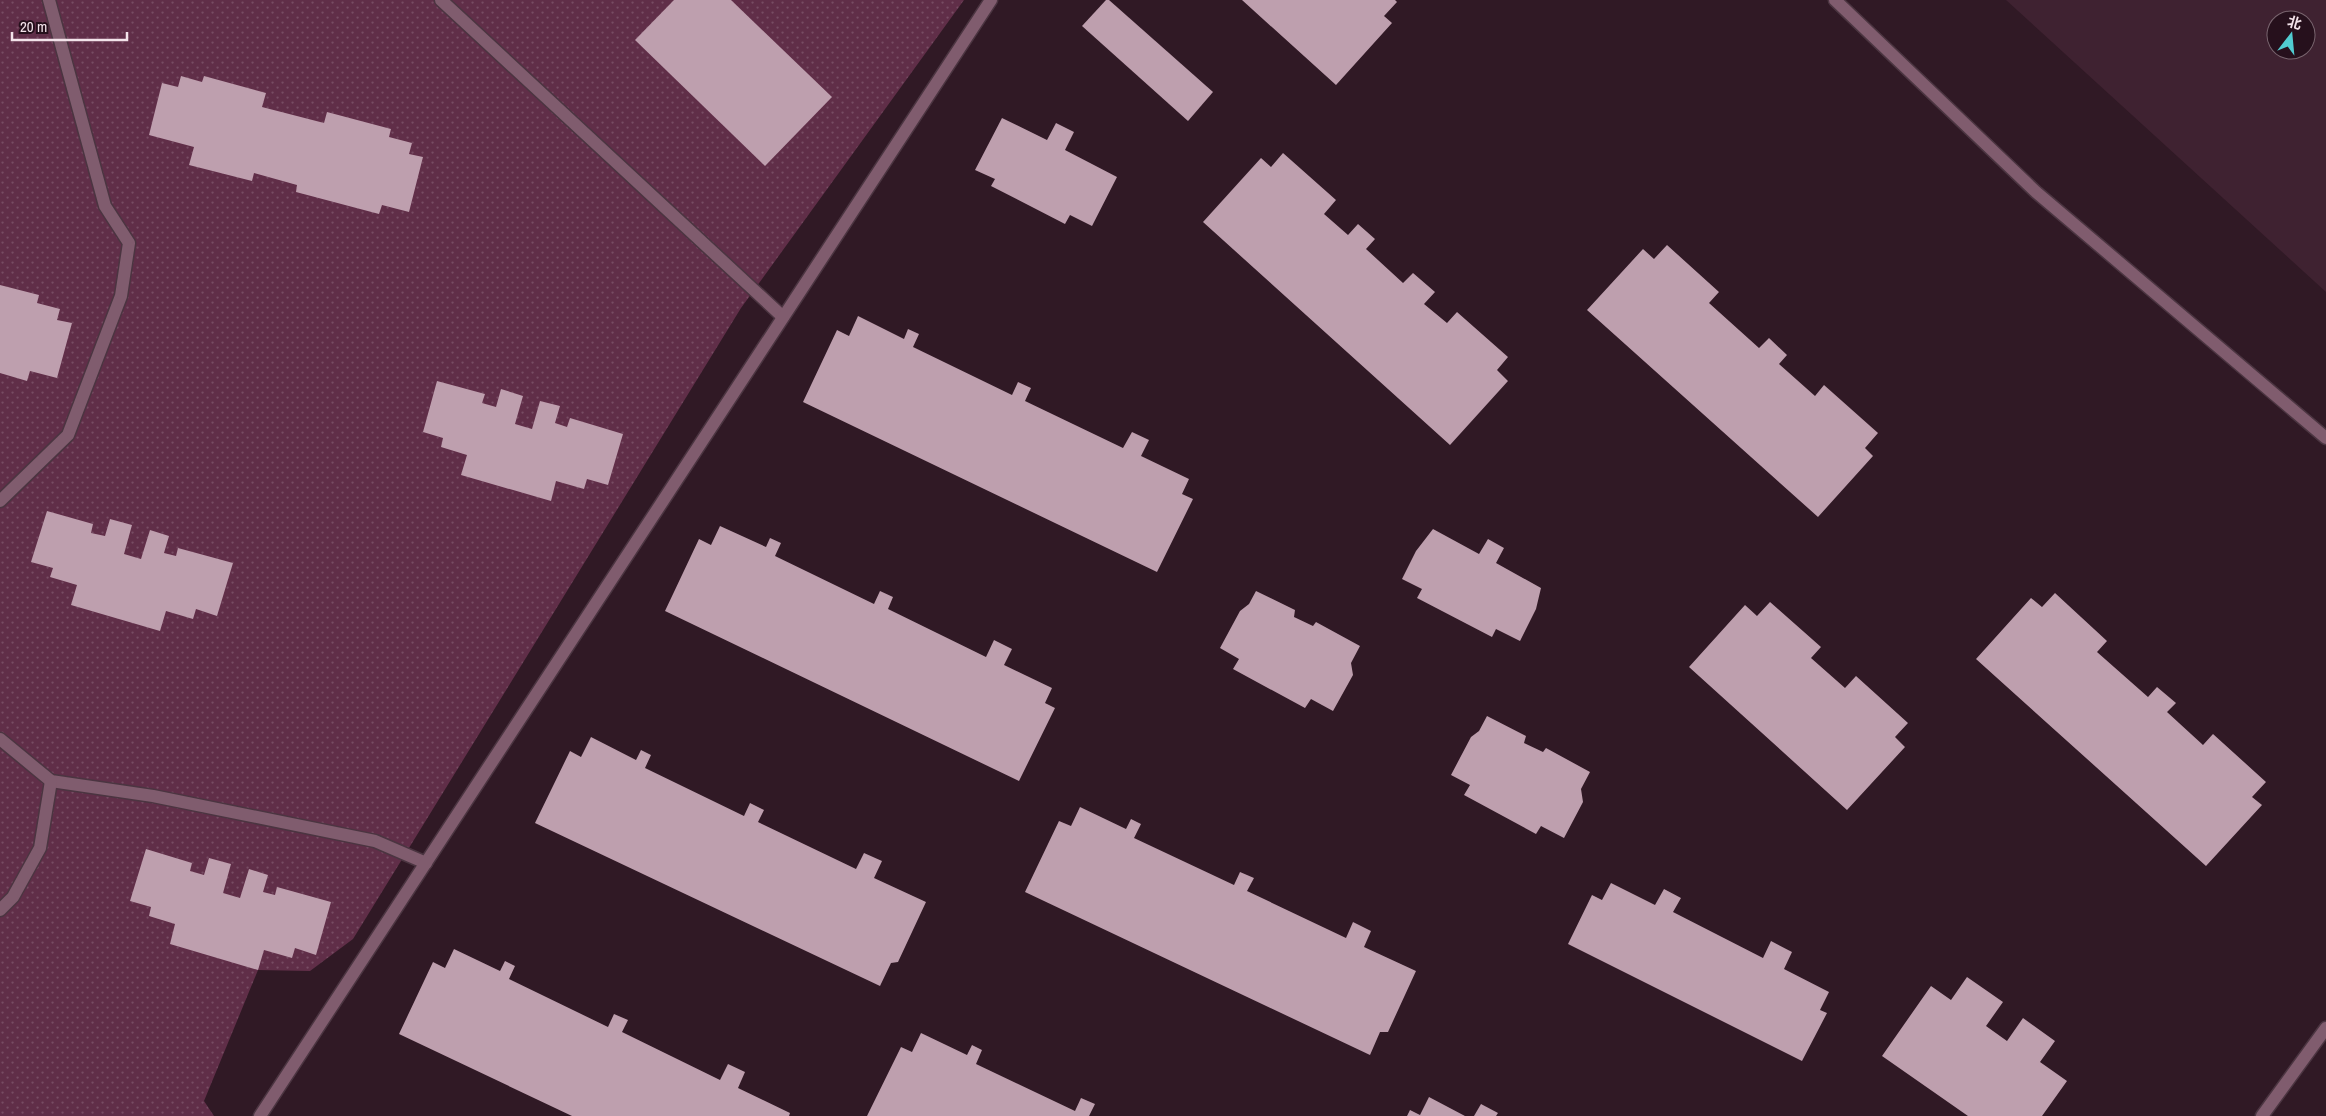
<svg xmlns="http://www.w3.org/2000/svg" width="2326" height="1116" font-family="'Archivo Narrow','Noto Sans SC',sans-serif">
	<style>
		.built { fill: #3f2231; fill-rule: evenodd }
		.green { fill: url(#green-dots) }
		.building { fill: #be9fae }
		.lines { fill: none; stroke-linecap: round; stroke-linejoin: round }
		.minor-casing { stroke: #4b3541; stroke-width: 15 }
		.minor { stroke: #805c6e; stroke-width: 12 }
	</style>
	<defs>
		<pattern id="green-dots" width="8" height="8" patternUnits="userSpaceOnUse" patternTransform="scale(1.25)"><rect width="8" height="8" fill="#602e48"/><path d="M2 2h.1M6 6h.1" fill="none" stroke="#774c63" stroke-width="1.8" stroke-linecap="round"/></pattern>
	</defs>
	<rect width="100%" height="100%" fill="#301925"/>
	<path class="built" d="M2006,0h320v292zM2276,20h30v30h-30z"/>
	<polygon class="green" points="0,0 964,0 741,308 353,939 310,971 258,970 204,1101 214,1116 0,1116"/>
	<g class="building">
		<polygon points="674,0 731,0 832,97 765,166 635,40"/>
		<polygon points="1106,0 1109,0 1213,92 1188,121 1082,26"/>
		<polygon points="1242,0 1395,0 1397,2 1384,16 1392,23 1336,85"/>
		<polygon points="181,76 202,82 204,76 266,93 262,107 324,123 327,112 391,129 389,137 412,143 409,154 423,157 409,212 382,205 379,214 296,192 297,185 254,173 252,181 189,165 194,147 149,135 162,83 178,87"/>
		<polygon points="1002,118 1047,140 1056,123 1074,132 1065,150 1117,177 1092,226 1070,215 1065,224 991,186 995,179 975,170"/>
		<polygon points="1283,153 1336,200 1324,214 1348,235 1358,224 1375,239 1366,249 1403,283 1413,273 1435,292 1424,304 1447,323 1457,312 1508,357 1497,370 1508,381 1450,445 1203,222 1261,158 1271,167"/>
		<polygon points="1667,245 1719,292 1709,303 1759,348 1769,338 1787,355 1779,364 1815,396 1824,385 1878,433 1865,448 1873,456 1818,517 1587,310 1643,249 1654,259"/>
		<polygon points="0,285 39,295 37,303 60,309 57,320 72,323 57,378 30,371 27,381 0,373"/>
		<polygon points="858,316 904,339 908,329 919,334 913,347 1012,395 1018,382 1031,388 1025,401 1123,448 1132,432 1149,440 1141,456 1189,479 1182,494 1193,499 1157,572 803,402 837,330 849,336"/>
		<polygon points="437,381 485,394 482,403 496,407 501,389 523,396 515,424 532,429 540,401 560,406 555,423 567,427 570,418 623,434 608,485 587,479 584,489 556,481 551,501 461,475 467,455 441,447 443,438 423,432"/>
		<polygon points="47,511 93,524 91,533 105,536 110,519 132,525 124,554 141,559 150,530 169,536 164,553 176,556 178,548 233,563 217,616 196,609 193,619 166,611 160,631 71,605 77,585 50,577 53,568 31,562"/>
		<polygon points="720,526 766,547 770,538 781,543 775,556 874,604 880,591 893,597 888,609 986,657 994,640 1012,649 1004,665 1052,688 1045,703 1055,708 1019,781 665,611 699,539 711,545"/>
		<polygon points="1433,529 1479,554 1488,539 1504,548 1496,563 1541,588 1536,609 1520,641 1496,629 1492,637 1417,598 1422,589 1402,579 1416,551"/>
		<polygon points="1256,591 1295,610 1294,617 1313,626 1316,622 1360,646 1351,663 1353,675 1333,711 1311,699 1305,708 1233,669 1239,659 1220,648 1240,611 1249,604"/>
		<polygon points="2055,593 2107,641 2097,652 2148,697 2157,687 2176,703 2167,712 2203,745 2213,734 2266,782 2252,797 2262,805 2206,866 1976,659 2031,598 2042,607"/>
		<polygon points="1770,602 1821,647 1811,658 1845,688 1856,676 1908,723 1895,737 1905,747 1847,810 1689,667 1745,605 1757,616"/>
		<polygon points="1487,716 1526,736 1524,743 1543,752 1546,748 1590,772 1581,789 1583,802 1564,838 1541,826 1536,834 1464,795 1470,785 1451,775 1471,737 1479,731"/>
		<polygon points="591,737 636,760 641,750 651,755 645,768 744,816 750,803 764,810 758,822 856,869 864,853 882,861 874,878 926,902 898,962 891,963 880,986 535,823 570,751 581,757"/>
		<polygon points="1080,807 1126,829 1131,819 1141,824 1134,838 1234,885 1240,872 1254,878 1247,891 1346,938 1353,922 1371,931 1364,947 1416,971 1388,1032 1380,1032 1370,1055 1025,892 1059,821 1071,826"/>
		<polygon points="146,849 192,863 190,871 204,875 209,858 231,864 223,893 240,898 249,869 268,875 263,892 275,895 277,887 331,902 316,955 295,948 292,958 264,950 258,970 170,944 175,924 149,916 151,907 130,901"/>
		<polygon points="1611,883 1655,905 1664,889 1681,898 1673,912 1763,958 1771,941 1792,952 1784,969 1829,992 1820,1010 1827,1013 1802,1061 1568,944 1592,895 1602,900"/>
		<polygon points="454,949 500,971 505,961 515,966 509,979 608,1027 614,1014 628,1020 622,1032 720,1080 728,1064 745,1072 738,1088 790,1113 789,1116 572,1116 399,1034 433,962 445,968"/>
		<polygon points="1967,977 2003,1002 1986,1026 2007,1041 2023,1018 2055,1041 2040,1062 2067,1081 2042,1116 1968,1116 1882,1056 1931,986 1951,1000"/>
		<polygon points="921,1033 967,1055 972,1045 982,1050 976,1064 1075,1111 1081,1098 1095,1104 1089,1116 867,1116 901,1047 912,1052"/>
		<polygon points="1429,1097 1465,1116 1407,1116 1410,1110 1420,1115"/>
		<polygon points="1481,1104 1498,1113 1496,1116 1474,1116"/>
	</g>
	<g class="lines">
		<g class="minor-casing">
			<g id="minor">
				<polyline points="441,0 783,317"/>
				<polyline points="1835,0 2036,192 2326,438"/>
				<polyline points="0,501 68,435 121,296 129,243 105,206 49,0"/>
				<polyline points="0,739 51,781 153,796 375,841 426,863"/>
				<polyline points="0,910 13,897 40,848 51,781"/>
				<polyline points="260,1116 991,0"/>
				<polyline points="2262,1116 2326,1028"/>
			</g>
		</g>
		<use href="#minor" class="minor"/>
	</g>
	<g transform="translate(2291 35) rotate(16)"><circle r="24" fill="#26101c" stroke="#78646e"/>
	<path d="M0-4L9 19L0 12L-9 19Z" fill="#51ccd1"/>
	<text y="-8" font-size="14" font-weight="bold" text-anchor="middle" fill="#f3e3ea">北</text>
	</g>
	<path d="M12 32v8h115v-8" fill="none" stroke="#f3e3ea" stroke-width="2.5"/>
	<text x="20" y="32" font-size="15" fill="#f3e3ea" stroke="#26101c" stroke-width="4" paint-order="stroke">20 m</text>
</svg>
